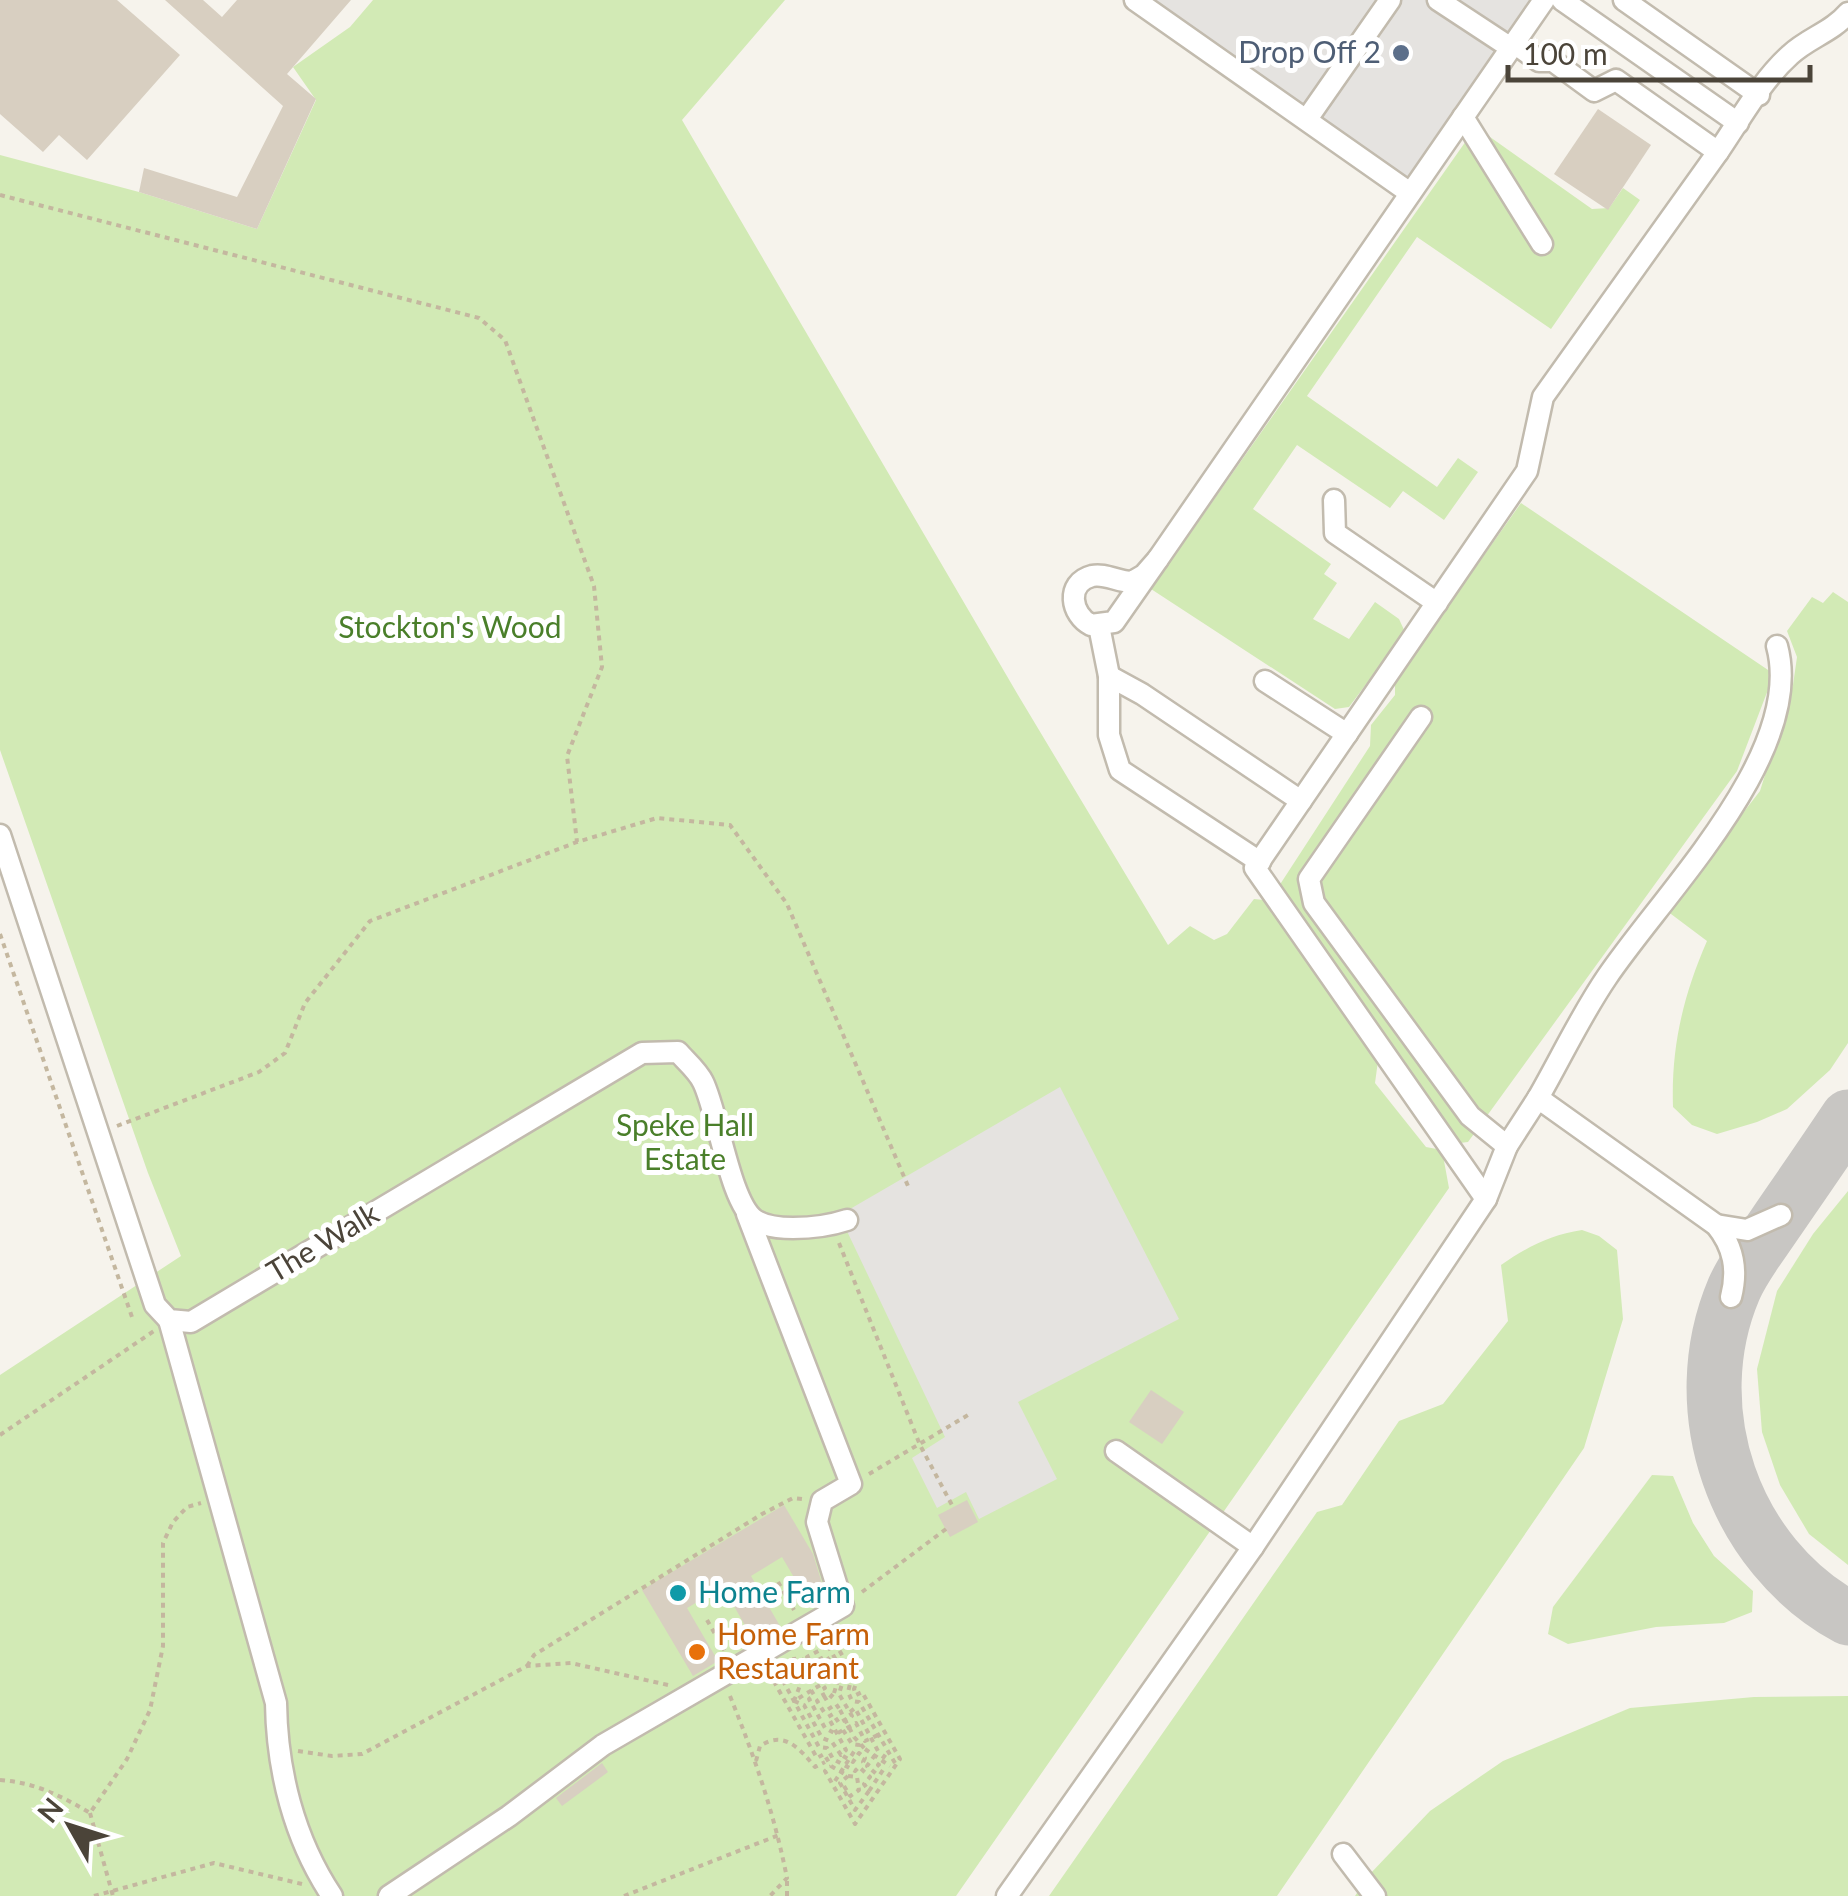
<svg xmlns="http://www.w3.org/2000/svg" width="1848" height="1896" font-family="Lato,sans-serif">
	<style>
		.green { fill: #d2eab5 }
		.parking { fill: #e5e3e0 }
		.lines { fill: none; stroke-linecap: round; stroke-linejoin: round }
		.taxiway { stroke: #c8c6c3; stroke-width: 55 }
		.building { fill: #d8cfc1 }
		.minor-casing { stroke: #c2bbae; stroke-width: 25 }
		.path { stroke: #c4b79f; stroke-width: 4; stroke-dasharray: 5 5; stroke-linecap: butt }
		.minor { stroke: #fff; stroke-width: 20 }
		.path-bridge { stroke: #c4b79f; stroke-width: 4; stroke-dasharray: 5 5; stroke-linecap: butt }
		.service-dot { fill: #5c6f8a; stroke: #fff; stroke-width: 4 }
		.culture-dot { fill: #0f9aa8; stroke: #fff; stroke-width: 4 }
		.food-dot { fill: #e8710a; stroke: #fff; stroke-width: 4 }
		.labels { text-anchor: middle; stroke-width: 10; stroke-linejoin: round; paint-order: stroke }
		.service-label { font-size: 30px; fill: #4e5e75; stroke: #fff; text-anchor: end }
		.park-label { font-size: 30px; fill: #4a7f2a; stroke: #fff }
		.street-label { font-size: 30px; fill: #4b4439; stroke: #fff }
		.culture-label { font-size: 30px; fill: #0d838f; stroke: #fff; text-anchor: start }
		.food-label { font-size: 30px; fill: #c56008; stroke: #fff; text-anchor: start }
	</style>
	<rect width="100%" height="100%" fill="#f6f3ec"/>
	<g class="green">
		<polygon points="373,0 785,0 682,120 1018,695 1168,945 1190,926 1214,940 1227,934 1254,899 1264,900 1316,963 1378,1061 1375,1083 1426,1147 1442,1150 1449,1188 956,1896 0,1896 0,1375 181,1256 148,1173 0,750 0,155 139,192 257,229 316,100 293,67 350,27"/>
		<polygon points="1483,132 1592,209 1609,208 1623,188 1640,200 1551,329 1417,237 1307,396 1437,487 1458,458 1478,472 1444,520 1403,491 1390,508 1297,445 1253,509 1331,564 1324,574 1337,583 1313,619 1349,639 1375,602 1399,619 1405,632 1349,707 1335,709 1151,589 1466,141"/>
		<polygon points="1521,503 1774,674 1737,771 1468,1142 1460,1143 1300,925 1279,886 1370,746 1371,725 1395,695 1395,681"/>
		<path d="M1833,592l15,10v441l-18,27 -43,39 -30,13 -40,12 -25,-9 -19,-18c-2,-60 10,-111 34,-166l-40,-30 93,-120 33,-106 4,-28 -10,-26 25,-34 11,6z"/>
		<polygon points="1848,1191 1848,1565 1809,1534 1780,1485 1762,1432 1757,1369 1777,1291 1813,1234"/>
		<path d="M1582,1230l17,6 18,14 6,69 -39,129 -307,448h-228l268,-384 25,-7 57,-84 44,-17 65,-83 -7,-56c26,-18 49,-30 81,-35z"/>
		<polygon points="1652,1475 1673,1476 1693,1523 1714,1556 1753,1591 1752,1612 1724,1623 1656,1627 1568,1644 1548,1634 1553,1607"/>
		<polygon points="1848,1696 1848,1896 1355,1896 1369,1875 1430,1811 1503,1761 1630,1708 1754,1697"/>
	</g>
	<g class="parking">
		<polygon points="1122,0 1529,0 1396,193"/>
		<polygon points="1060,1087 1179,1319 1018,1402 1057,1479 979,1519 966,1492 937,1508 912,1458 945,1437 845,1227 850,1209"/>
	</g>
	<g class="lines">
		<path class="taxiway" d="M1848,1117c-24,36 -49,72 -73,107 -14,21 -31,42 -41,65 -51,120 -1,266 114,329"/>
	</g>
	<g class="building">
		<polygon points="0,0 117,0 180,55 87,160 59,135 43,152 0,114"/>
		<polygon points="165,0 203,0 222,17 237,0 351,0 287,74 316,99 257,229 139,192 144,168 237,197 283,106"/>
		<polygon points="1598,109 1651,145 1608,210 1554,174"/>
		<polygon points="1151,1390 1184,1412 1162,1444 1129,1422"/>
		<polygon points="967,1500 978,1522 950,1537 938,1515"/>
		<polygon points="784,1505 813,1554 827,1600 812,1608 782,1557 751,1576 780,1626 754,1641 723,1587 687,1608 718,1661 693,1676 642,1590"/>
		<polygon points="602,1763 608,1772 562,1806 556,1798"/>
	</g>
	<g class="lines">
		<g class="minor-casing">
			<g id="minor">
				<polyline points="1135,0 1410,193"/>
				<polyline points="1438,0 1511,48"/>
				<polyline points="1562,0 1738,123"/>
				<polyline points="1624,0 1759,95"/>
				<path d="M1514,43l25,18h14l41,30 22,-11 102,72c22,-32 43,-71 72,-97 18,-17 42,-23 58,-42"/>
				<polyline points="1463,117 1542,244"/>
				<polyline points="1307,119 1390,0"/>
				<polyline points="1334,500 1335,533 1437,603"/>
				<polyline points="1158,559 1544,0"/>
				<path d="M1158,559l-44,63 -23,3c-20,-10 -26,-42 1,-49 13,-3 26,6 40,6l12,-7z"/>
				<polyline points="1099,626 1109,676 1109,735 1120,770 1260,862"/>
				<polyline points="1109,676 1142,694 1301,801"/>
				<polyline points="1265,681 1347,734"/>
				<path d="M0,835l155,470 14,15 22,2 451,-269 36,-1c8,9 20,19 25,30 15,30 27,121 52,138 11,7 25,8 38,8 18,0 36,-2 54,-8"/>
				<path d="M1538,1098c23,-40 43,-83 69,-121 56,-83 199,-224 170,-331"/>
				<path d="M1507,1146l31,-48 178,127c18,22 22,45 15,72"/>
				<polyline points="1486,1199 1255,868 1527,471 1543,397 1718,152"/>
				<polyline points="1716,1225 1747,1230 1781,1215"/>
				<path d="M169,1320l107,383c1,68 18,136 56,193"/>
				<polyline points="1116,1451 1253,1547"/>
				<polyline points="1343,1854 1375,1896"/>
				<polyline points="389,1896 509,1816 603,1745 843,1606 817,1522 822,1501 851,1484 747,1214"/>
				<polyline points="1007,1896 1253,1547 1486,1199 1507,1146 1470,1116 1314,903 1309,879 1421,717"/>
			</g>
		</g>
		<g class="path">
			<polyline points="0,195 479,318 505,340 594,586 602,667 567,756 577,842"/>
			<polyline points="0,934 133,1320"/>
			<polyline points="117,1126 259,1072 285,1053 305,1003 370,921 577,842 657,818 730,825 787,904 908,1186"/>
			<polyline points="839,1243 920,1445 953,1507"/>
			<polyline points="0,1435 154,1331"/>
			<polyline points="869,1474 968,1415"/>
			<polyline points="778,1582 794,1610"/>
			<polyline points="862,1592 946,1529"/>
			<polyline points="707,1620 726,1653"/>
			<polyline points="829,1638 831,1636 857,1681 854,1689 856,1695 862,1692 900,1759 855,1824 825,1771 831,1766"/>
			<polyline points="828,1646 836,1660 833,1671 850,1684 848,1692 852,1701 859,1702 895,1763"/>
			<polyline points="794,1657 795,1663 790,1666 786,1661 781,1664 781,1673 773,1668 768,1671 817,1758 824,1754 831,1766 848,1776 840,1783 855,1810 869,1791 864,1784 870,1777 859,1767 855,1771 833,1759 827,1748 819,1747 782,1679 796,1681 801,1661 807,1657"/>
			<polyline points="527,1666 534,1655 762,1514 793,1498 802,1499"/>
			<polyline points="827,1674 806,1670 794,1701 822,1684 825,1688 821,1690 824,1696 817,1701 824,1712 836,1704 840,1710"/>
			<polyline points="811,1690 814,1695 809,1699 825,1728 836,1734 856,1723 865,1741 878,1735"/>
			<path d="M730,1696c25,62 44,117 57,182l-17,18"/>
			<polyline points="824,1696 827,1701 834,1693"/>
			<polyline points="794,1701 804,1705 822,1738 832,1742 841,1755 846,1750 828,1717 833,1714 839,1723 852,1716 839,1694 842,1684 830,1680 825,1669 829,1660 826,1656 810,1664 807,1657 835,1642"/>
			<polyline points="850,1712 855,1708 878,1751 867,1766 879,1776"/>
			<polyline points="843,1730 852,1744 859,1745 855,1750"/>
			<polyline points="854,1737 865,1749"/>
			<polyline points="298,1751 332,1756 362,1754 527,1666 571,1663 668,1685"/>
			<polyline points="843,1756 853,1762 859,1753 865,1758 863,1762 867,1766"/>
			<path d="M756,1761l4,-15c24,-16 39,2 55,21l10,-5"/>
			<polyline points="848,1776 857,1777 859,1790 849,1797"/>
			<path d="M0,1780c33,2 62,16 90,33l37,-54 23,-49 13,-64v-103l10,-21 14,-15 14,-4"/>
			<polyline points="844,1786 850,1796"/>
			<polyline points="869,1791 883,1770 878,1765 888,1751"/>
			<polyline points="90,1813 113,1896"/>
			<polyline points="94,1896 214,1863 302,1884"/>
			<polyline points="624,1896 779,1835"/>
			<polyline points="787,1896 787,1878"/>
		</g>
		<use href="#minor" class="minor"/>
		<g class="path-bridge">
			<polyline points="788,1672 816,1680"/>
			<polyline points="834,1693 843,1664"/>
			<polyline points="840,1710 854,1737"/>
			<polyline points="865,1749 890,1766"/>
			<polyline points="835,1781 855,1750"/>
		</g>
	</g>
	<circle class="service-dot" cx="1401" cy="53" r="10"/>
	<circle class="culture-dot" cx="678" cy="1593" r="10"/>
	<circle class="food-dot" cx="697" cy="1652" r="10"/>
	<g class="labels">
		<g class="service-label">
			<text x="1381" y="63">Drop Off 2</text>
		</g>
		<g class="park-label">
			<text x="450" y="638">Stockton's Wood</text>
			<text x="685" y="1136">Speke Hall<tspan x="685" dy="34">Estate</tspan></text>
		</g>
		<g class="street-label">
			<text transform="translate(323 1243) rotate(-31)" y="10">The Walk</text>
		</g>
		<g class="culture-label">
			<text x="698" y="1603">Home Farm</text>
		</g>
		<g class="food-label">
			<text x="717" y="1645">Home Farm<tspan x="717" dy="34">Restaurant</tspan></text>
		</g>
	</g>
	<g transform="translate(70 1826) rotate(309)" stroke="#ffffff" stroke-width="8" paint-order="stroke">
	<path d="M0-8L18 38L0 25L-18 38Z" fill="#4b4439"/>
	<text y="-15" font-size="28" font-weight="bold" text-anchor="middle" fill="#4b4439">N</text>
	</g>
	<path d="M1508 65v15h302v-15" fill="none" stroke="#4b4439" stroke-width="5"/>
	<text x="1523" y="65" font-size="30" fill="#4b4439" stroke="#ffffff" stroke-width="8" paint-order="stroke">100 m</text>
</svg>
